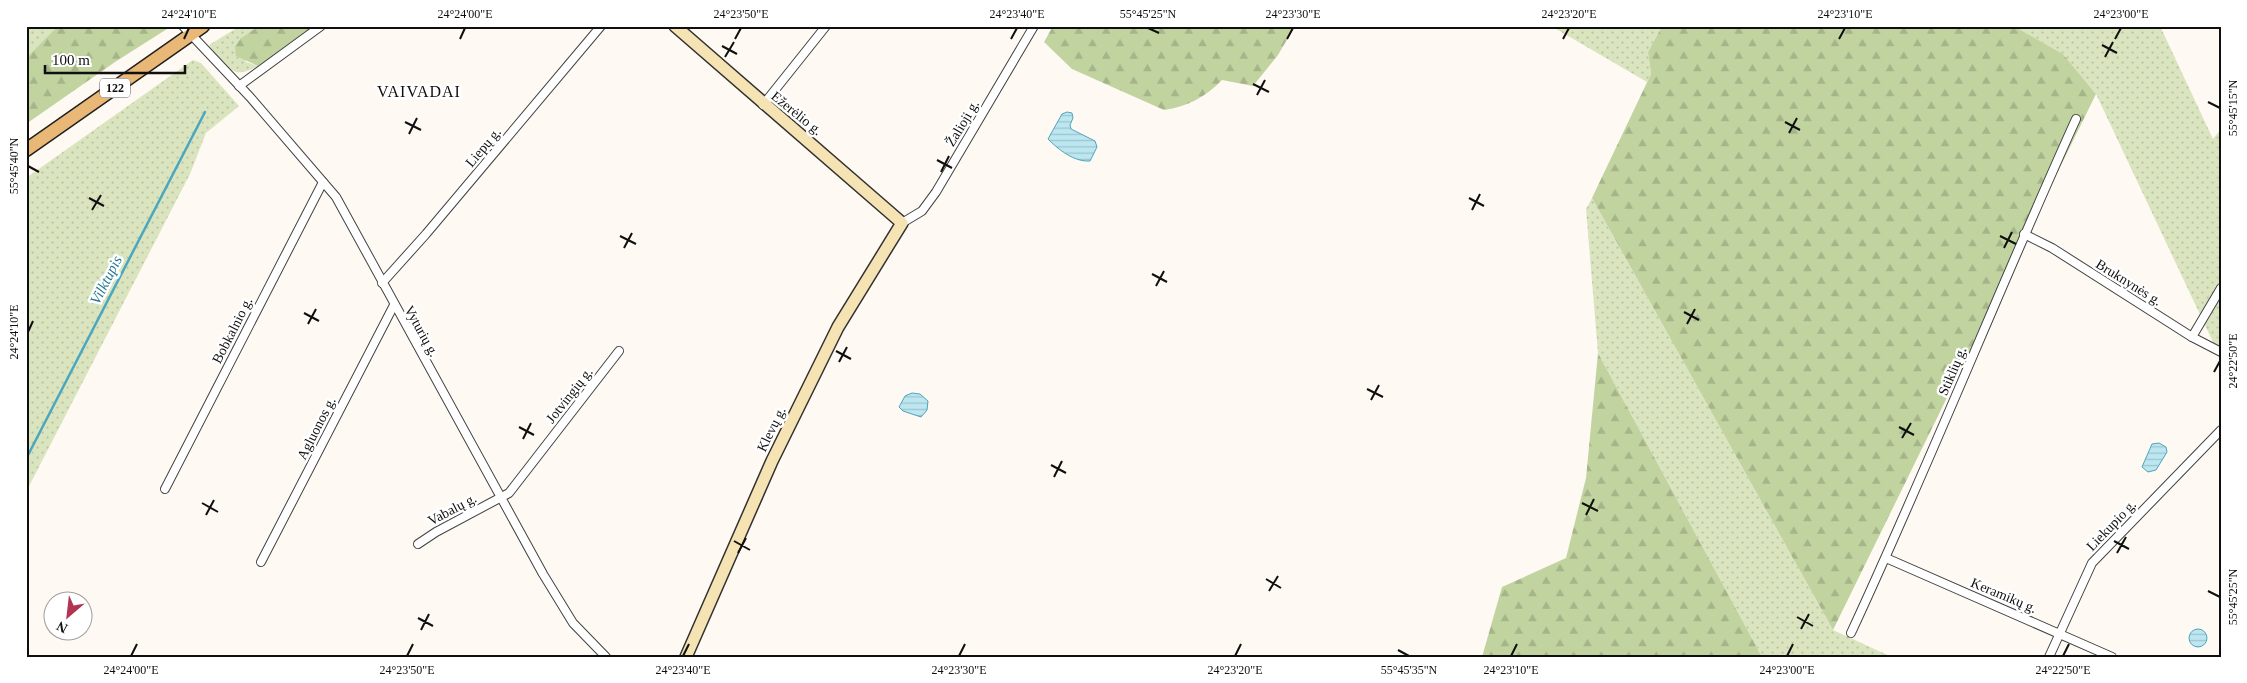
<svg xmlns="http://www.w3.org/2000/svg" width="2247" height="683" font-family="Georgia,serif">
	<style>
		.grass { fill: url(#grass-dots) }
		.forest { fill: url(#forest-firs) }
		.water { fill: url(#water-rules); stroke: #4ba6bf }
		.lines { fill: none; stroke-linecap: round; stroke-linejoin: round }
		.stream { stroke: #4ba6bf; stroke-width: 2.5 }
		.minor-casing { stroke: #424242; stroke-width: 10 }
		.secondary-casing { stroke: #313131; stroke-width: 14 }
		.primary-casing { stroke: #202020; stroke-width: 15 }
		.minor { stroke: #fff; stroke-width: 8 }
		.secondary { stroke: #f6e3b4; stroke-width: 11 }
		.primary { stroke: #eab876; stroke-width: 12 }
		.ticks { fill: none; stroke: #0f0f0f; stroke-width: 2 }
		.labels { text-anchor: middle; stroke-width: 5; stroke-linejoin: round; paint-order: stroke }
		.shield { fill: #fff; stroke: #575757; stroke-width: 1 }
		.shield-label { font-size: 12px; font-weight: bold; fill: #0f0f0f }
		.street-label { font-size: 14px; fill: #0f0f0f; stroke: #fff }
		.water-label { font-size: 15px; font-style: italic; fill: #257794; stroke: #fff }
		.quarter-label { font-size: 16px; letter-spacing: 1px; fill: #0f0f0f; stroke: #fff }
		.neatline { fill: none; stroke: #0f0f0f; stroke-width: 2 }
		.ticks-label { font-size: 12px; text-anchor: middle; fill: #0f0f0f }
	</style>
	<defs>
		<pattern id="grass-dots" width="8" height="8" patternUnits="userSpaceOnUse" patternTransform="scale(1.25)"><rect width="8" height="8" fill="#dae5bf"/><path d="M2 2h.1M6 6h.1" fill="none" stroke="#bac3a3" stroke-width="1.8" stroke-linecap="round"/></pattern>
		<pattern id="forest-firs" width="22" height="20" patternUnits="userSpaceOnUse" patternTransform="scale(1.25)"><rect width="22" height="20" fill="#c1d4a0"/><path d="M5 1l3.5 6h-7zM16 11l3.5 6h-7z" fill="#a5b589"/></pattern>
		<pattern id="water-rules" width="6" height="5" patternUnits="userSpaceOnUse" patternTransform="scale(1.25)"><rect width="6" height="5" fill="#bce6f0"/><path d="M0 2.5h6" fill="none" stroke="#a0c4cd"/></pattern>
	</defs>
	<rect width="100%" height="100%" fill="#fef9f2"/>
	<g class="grass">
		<polygon points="26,26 58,26 26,58"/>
		<path d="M240,26h19l-18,12 5,24 12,4c-26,15 -29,1 -47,-17l-2,-4z"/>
		<polygon points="1551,26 1662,26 1648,52 1651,74 1647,82"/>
		<polygon points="2014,26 2160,26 2213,139 2221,129 2221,359 2096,94 2063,54"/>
		<polygon points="193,60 201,63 239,106 206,133 190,174 26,492 26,178"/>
		<polygon points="1592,198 1833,630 1892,657 1762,657 1598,353 1586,209"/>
	</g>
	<g class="forest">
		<polygon points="58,26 167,26 167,29 115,62 26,124 26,58"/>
		<polygon points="259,26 307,26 309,29 258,66 236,56 235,47 241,38"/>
		<path d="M1053,26h242l-17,29 -25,31 -31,-6c-15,16 -35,27 -58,30l-92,-41 -28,-27z"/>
		<polygon points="1662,26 2014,26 2063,54 2096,94 1833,630 1592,198 1651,74 1648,52"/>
		<polygon points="1598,353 1762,657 1482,657 1502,587 1566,558 1586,478"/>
	</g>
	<g class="water">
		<path d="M1067,112l5,1 1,5 -3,7 1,4 24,12 2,6 -7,14c-16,1 -31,-11 -42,-22l14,-25z"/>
		<polygon points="912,393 920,394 928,401 927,410 921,417 903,411 899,407 905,396"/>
		<polygon points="2159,443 2166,447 2167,452 2156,470 2148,472 2142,467 2152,444"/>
		<circle cx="2198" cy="638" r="9"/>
	</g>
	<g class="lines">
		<polyline class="stream" points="26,459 205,112"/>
		<g class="minor-casing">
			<g id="minor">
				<polyline points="183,26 250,97 336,197 543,574 573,623 606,657"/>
				<polyline points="239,86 321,26"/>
				<polyline points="763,105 826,26"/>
				<polyline points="902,223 922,211 936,192 1034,26"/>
				<polyline points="2024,234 2052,248 2192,337 2221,352"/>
				<polyline points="382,283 426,234 601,26"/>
				<polyline points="2192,337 2221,288"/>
				<polyline points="165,489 323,182"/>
				<polyline points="418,544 436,532 509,493 619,351"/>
				<polyline points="1886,558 2112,657"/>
				<polyline points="261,562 394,305"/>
				<path d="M1851,633c79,-170 148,-344 225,-514"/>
				<polyline points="2049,657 2092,563 2221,430"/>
			</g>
		</g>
		<g class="secondary-casing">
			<polyline id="secondary" points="675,26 902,223 838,327 772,461 686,657"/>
		</g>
		<g class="primary-casing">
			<polyline id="primary" points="26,150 203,26"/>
		</g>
		<use href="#minor" class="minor"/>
		<use href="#secondary" class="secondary"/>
		<use href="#primary" class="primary"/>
	</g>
	<path class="ticks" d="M1148,28l11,5M184,39l5,-11M460,39l5,-11M735,39l6,-11M1011,39l6,-11M1287,39l6,-11M1563,39l6,-11M1839,39l6,-11M2115,39l6,-11M2102,45l15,8M722,46l15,8M725,57l9,-15M2105,57l8,-15M1253,84l16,8M1257,95l8,-15M2208,102l12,6M405,122l16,8M1785,122l15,8M1789,133l8,-15M409,134l8,-16M937,160l15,8M28,166l11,6M941,172l8,-16M89,198l15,8M1469,198l15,8M92,210l9,-15M1472,210l8,-16M620,236l16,8M2000,236l16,8M624,248l8,-15M2004,248l8,-16M1152,274l15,8M1156,286l8,-15M1684,312l15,8M304,313l15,8M308,324l8,-15M1687,324l8,-15M28,332l5,-11M836,351l15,8M839,362l8,-15M2214,372l6,-11M1367,389l16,8M1371,400l8,-15M519,427l15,8M1899,427l15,8M1902,438l9,-15M523,439l8,-16M1051,465l15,8M1054,477l8,-16M202,503l16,9M1582,503l16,8M206,515l8,-15M1586,515l8,-16M734,541l16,9M2114,541l15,8M738,553l8,-15M2117,553l9,-16M1266,579l15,9M1269,591l9,-15M2208,591l12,6M1797,617l16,9M418,618l15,8M1801,629l8,-15M421,630l8,-16M1398,650l11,6M131,656l6,-12M407,656l6,-12M683,656l6,-12M959,656l6,-12M1235,656l6,-12M1511,656l6,-12M1787,656l6,-12M2063,656l6,-12"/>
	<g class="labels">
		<rect class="shield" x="100" y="78.5" width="30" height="19" rx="4"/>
		<g class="shield-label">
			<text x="115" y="92">122</text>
		</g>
		<g class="street-label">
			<text transform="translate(797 113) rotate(39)" y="5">Ežerėlio g.</text>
			<text transform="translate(962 123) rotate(-59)" y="5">Žalioji g.</text>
			<text transform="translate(483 147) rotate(-50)" y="5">Liepų g.</text>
			<text transform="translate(2129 282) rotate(32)" y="5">Bruknynės g.</text>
			<text transform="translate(232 330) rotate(-63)" y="5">Bobkalnio g.</text>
			<text transform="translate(422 331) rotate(61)" y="5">Vyturių g.</text>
			<text transform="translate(1952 371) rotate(-67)" y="5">Stiklių g.</text>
			<text transform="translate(569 395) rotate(-52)" y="5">Jotvingių g.</text>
			<text transform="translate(316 428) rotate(-63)" y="5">Agluonos g.</text>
			<text transform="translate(771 429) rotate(-64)" y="5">Klevų g.</text>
			<text transform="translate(452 509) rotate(-28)" y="5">Vabalų g.</text>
			<text transform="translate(2111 525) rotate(-46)" y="5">Liekupio g.</text>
			<text transform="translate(2004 595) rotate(23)" y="5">Keramikų g.</text>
		</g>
		<g class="water-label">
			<text transform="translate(106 280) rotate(-63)" y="5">Vilktupis</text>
		</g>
		<g class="quarter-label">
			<text x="419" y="97">VAIVADAI</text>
		</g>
	</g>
	<rect width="2247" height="683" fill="none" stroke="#ffffff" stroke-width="55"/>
	<g transform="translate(68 616) rotate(208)"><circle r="24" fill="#ffffff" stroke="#9f9f9f"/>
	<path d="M0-4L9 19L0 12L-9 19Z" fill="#b03552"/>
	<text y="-8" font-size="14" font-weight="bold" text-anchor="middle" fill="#0f0f0f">N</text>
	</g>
	<path d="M45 65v8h140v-8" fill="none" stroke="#0f0f0f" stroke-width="2.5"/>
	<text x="52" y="65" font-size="15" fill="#0f0f0f" stroke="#ffffff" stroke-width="4" paint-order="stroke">100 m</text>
	<rect x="28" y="28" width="2192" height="628" class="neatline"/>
	<g class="ticks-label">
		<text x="189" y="18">24°24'10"E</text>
		<text x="465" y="18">24°24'00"E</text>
		<text x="741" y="18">24°23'50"E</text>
		<text x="1017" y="18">24°23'40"E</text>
		<text x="1148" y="18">55°45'25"N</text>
		<text x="1293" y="18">24°23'30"E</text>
		<text x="1569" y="18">24°23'20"E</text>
		<text x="1845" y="18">24°23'10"E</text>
		<text x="2121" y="18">24°23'00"E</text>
		<text transform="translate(2233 108) rotate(-90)" y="4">55°45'15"N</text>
		<text transform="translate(14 166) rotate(-90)" y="4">55°45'40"N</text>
		<text transform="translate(14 332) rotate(-90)" y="4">24°24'10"E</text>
		<text transform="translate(2233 361) rotate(-90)" y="4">24°22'50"E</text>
		<text transform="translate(2233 597) rotate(-90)" y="4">55°45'25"N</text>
		<text x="131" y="674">24°24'00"E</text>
		<text x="407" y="674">24°23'50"E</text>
		<text x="683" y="674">24°23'40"E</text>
		<text x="959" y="674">24°23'30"E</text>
		<text x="1235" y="674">24°23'20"E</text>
		<text x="1409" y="674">55°45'35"N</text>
		<text x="1511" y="674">24°23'10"E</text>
		<text x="1787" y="674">24°23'00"E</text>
		<text x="2063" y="674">24°22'50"E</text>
	</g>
</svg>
